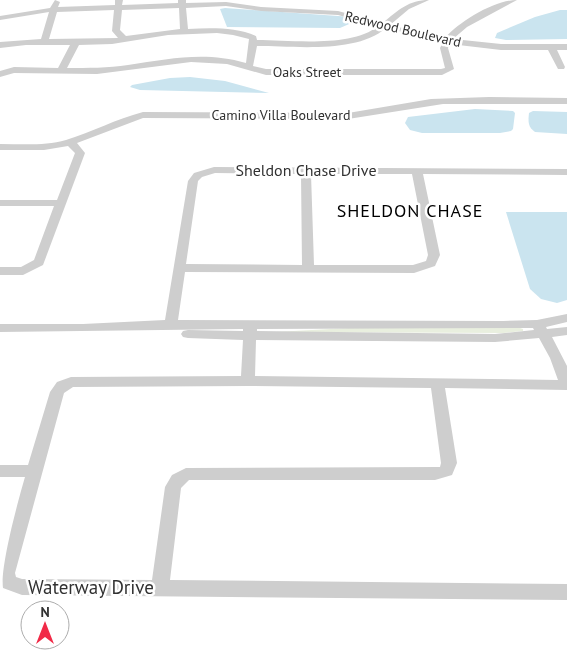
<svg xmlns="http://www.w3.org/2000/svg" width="567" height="670" font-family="'PT Sans',sans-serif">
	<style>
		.green { fill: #e9efdf }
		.water { fill: #cae4ef }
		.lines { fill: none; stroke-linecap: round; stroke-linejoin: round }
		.street { fill: #cecece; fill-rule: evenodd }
		.labels { text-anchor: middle; stroke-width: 5; stroke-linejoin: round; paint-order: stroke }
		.far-street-label { font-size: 14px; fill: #313131; stroke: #fff }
		.street-label { font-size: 16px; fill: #313131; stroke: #fff }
		.neighbourhood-label { font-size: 18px; letter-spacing: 1px; fill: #000; stroke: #fff }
		.near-street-label { font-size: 19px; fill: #313131; stroke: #fff }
	</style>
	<rect width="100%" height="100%" fill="#fff"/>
	<polygon class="green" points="349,328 520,328 523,329 523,331 504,333 275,332"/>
	<g class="water">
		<polygon points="225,8 352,17 356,21 340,28 227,27 220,9"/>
		<polygon points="560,10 567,10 567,39 506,40 495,38 497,33 535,17"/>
		<polygon points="190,77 225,81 269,93 140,90 130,87 132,85 170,78"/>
		<polygon points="475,109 513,111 515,113 513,129 511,131 500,133 422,133 410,130 405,123 408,117"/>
		<path d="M533,111l34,1v22l-32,-2c-7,-5 -7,-10 -6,-19z"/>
		<polygon points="506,212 567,212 567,300 557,303 541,299 530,289"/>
	</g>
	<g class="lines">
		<g class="street">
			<path d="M55,0l5,2 -2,5 57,-2v-5h8l-1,5 56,-2v-3h8v3l40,-1 35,5 77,4 45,12c15,-13 26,-23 46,-23l-20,9 -19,16 55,13c15,-17 50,-38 72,-38l-50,27 -14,12 48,5h66v6h-10l8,17 -1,2h-6l-10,-19h-47l-51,-6 -2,4 6,21 -12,6h-176l-39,-11 -36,-2 -94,12 -83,-1 -14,4v-6l14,-4 44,1 12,-23h-44l-26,3v-6l41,-3 8,-27 -49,8v-4l50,-8zM226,6l35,5 77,4 40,11c-26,22 -88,14 -121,14l-1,-4c-21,-9 -45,-8 -68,-7l-2,-21zM179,8l1,21 -54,7 -6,-6 2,-20zM114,10l-2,21 6,7 -69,1 8,-27zM386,28l57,14 -3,6 5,20 -4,1h-175l-13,-3 4,-20c37,0 99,8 129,-18zM217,33l16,2 16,4 -3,24c-42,-12 -76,-4 -118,2 -20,3 -40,3 -61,3l12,-23 33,-1 56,-9z"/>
			<path d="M489,97l78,1v6h-124l-95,15 -205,-1 -66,25 8,10 -42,112 -20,10h-23v-8h21l13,-7 20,-54h-54v-6h57l18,-47 -7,-7 -24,4h-44v-6c22,0 45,2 66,-4 26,-8 50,-21 77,-28l205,1 83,-14z"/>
			<path d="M214,167l353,2v6l-144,-1 17,81 -5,11 -21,7 -229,-1 -7,48 325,1 34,-1 30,-6v8l-21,5 1,2 20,-2v8l-15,2 15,29v24l-122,-2 12,75 -5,12 -17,5h-246l-8,8 -11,92 397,4v16l-545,-5 -19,-7c-3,-21 15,-87 22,-111h-25v-12h28l22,-73 7,-10 14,-5 170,-1 2,-36 -55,-2 -5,-1 -2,-3 2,-3 5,-1 55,1v-2l-243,3v-8h83l82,-4 23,-139 6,-8zM215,173l86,1 1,91 -116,-1 12,-83 4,-4zM311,174h101l16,81 -2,6 -13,4h-99zM533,328l1,2 -39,4 -238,-3v-2zM539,338l11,20 8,22 -303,-4 1,-36 239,2zM248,386l183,2 10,75 -1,4 -254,1 -14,7 -7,12 -13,93 -130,-1 -6,-2 -1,-4 49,-180 9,-6z"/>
		</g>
	</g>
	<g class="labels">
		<g class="far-street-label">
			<text transform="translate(403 29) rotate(13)" y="5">Redwood Boulevard</text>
			<text x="307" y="77">Oaks Street</text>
			<text x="281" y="120">Camino Villa Boulevard</text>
		</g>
		<g class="street-label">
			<text x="306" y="176">Sheldon Chase Drive</text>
		</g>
		<g class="neighbourhood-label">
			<text x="410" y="217">SHELDON CHASE</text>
		</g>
		<g class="near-street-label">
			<text x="91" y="594">Waterway Drive</text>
		</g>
	</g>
	<g transform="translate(45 625)"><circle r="24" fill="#ffffff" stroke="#adadad"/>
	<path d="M0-4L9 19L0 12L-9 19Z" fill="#f12a47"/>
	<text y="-8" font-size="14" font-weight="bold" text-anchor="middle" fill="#313131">N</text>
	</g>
</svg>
